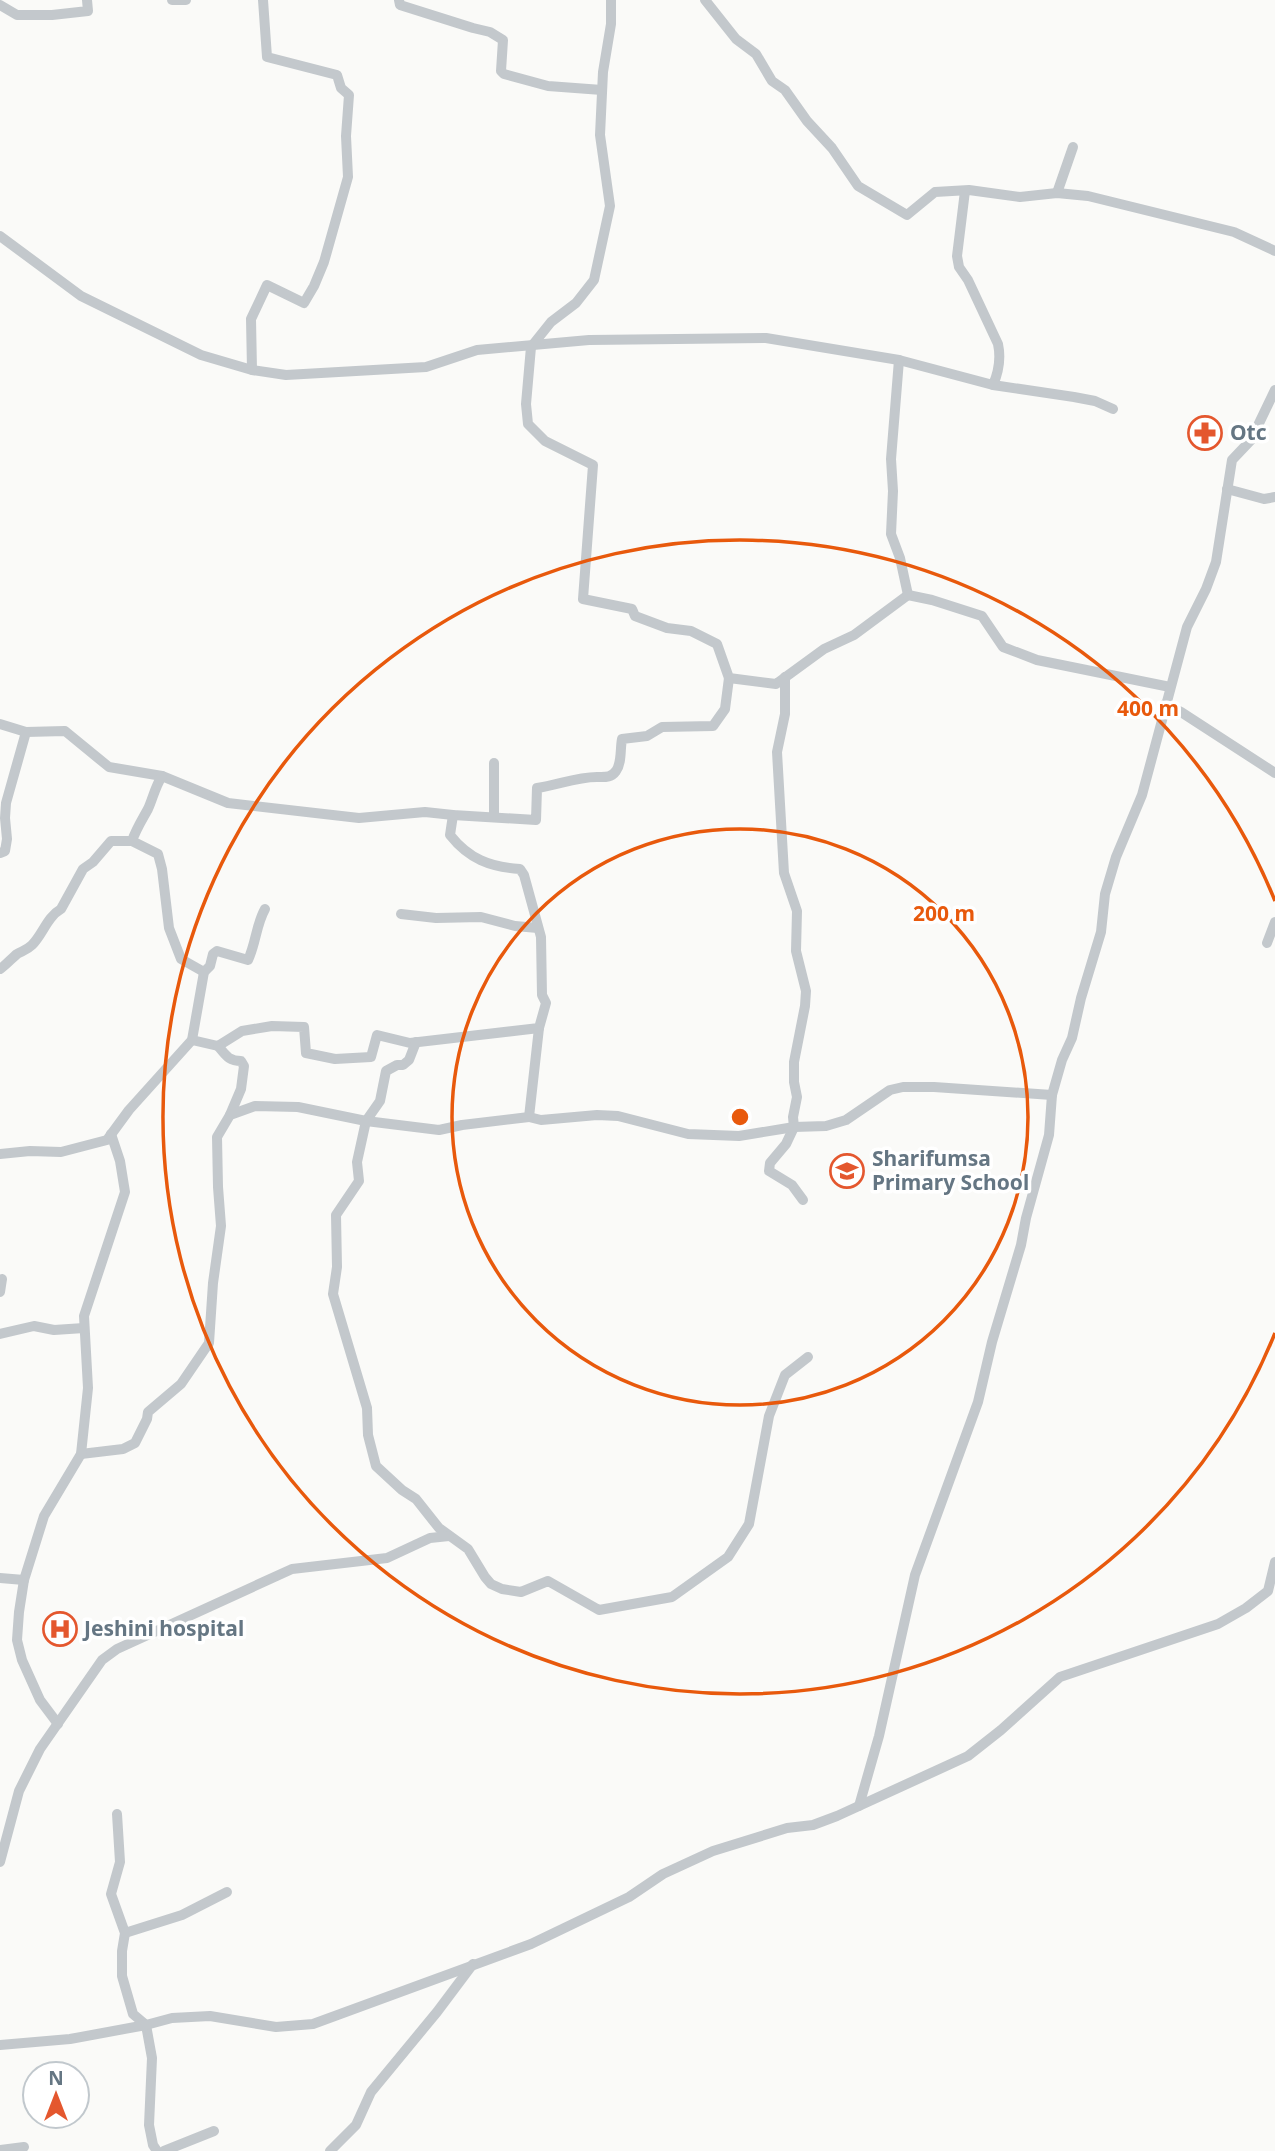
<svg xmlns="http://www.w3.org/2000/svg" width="1275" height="2151" font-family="'Noto Sans',sans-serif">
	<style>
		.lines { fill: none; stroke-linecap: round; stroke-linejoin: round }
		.street { stroke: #c3c8cc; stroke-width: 10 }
		.ring { fill: none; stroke: #e8590c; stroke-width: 3.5 }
		.labels { text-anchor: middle; stroke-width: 7; stroke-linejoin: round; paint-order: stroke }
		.poi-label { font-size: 21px; font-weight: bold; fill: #657683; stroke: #fff; text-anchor: start }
		.centre { fill: #e8590c; stroke: #fff; stroke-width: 3.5 }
		.ring-label { font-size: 21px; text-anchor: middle; font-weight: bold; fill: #e8590c; stroke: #fff; stroke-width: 7; stroke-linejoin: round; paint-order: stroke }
	</style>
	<rect width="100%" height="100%" fill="#fafaf8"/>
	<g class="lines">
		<g class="street">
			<polyline points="172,0 186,0"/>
			<polyline points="399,0 400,5 473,28 490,32 503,40 501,71 504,74 548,86 602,90"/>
			<polyline points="611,0 611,24 603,72 600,135 610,206 594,280 576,303 551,322 531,347 526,404 528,424 545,441 593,465 583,599 632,609 635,616 667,628 691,631 717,644 729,678 776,684 824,649 854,635 908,595"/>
			<polyline points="705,0 736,39 756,54 772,81 785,90 807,121 832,148 858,186 907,215 935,192 969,190 1020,197 1057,193 1088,196 1234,232 1275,251"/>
			<polyline points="0,5 17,15 52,15 88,11 87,0"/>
			<path d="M965,191l-8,65 2,11 9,13 30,64c3,14 1,27 -5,41"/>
			<polyline points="1057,193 1073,147"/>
			<polyline points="0,236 81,296 201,355 252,370 286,375 426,367 477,350 589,340 766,338 899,360 993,385 1074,397 1095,401 1113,409"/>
			<polyline points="899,360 891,459 893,491 891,534 900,558 908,595"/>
			<polyline points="252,370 251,319 267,285 304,303 314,286 324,262 348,177 346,136 349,95 341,88 337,75 267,57 263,0"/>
			<polyline points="1227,489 1264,499 1275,497"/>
			<polyline points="908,595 932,600 982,616 1003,647 1037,660 1170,687"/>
			<polyline points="785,677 785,714 777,752 784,873 797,911 796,951 806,991 805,1006 794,1062 794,1082 797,1097 793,1117 794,1127 786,1144 770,1163 769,1171 792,1185 803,1200"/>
			<polyline points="1165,704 1181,712 1275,773"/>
			<path d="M0,724l26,8 39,-1 44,36 53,9 66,27 131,15 66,-6 28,3 83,5 1,-32c21,-3 39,-11 60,-11 8,0 14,1 19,-6 6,-8 4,-22 6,-32l25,-3 15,-9 51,-1 12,-17 4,-31"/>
			<polyline points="494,763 494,817"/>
			<path d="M162,776c-7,11 -9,22 -14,33 -6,11 -12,20 -16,32l26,13 4,15 7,59 12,31 23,13"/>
			<polyline points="0,853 5,851 7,839 5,818 6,803 26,732"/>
			<polyline points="401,914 436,918 481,917 515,926 538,928"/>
			<polyline points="1267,943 1275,922"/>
			<path d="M0,969c6,-4 12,-11 17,-15 5,-3 10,-4 15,-9 11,-11 15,-28 29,-36l22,-40 10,-7 18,-21h21"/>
			<path d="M192,1040l26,6 24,-15 30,-5 32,1 2,26 29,6 36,-2 6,-22 33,8 129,-15 7,-25 -4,-8 -1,-58 -17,-62 -4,-6c-30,-2 -51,-10 -70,-34l3,-20"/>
			<polyline points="416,1042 409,1060 403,1065 397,1065 386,1071 380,1101 366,1121 357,1162 359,1181 336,1215 337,1267 333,1294 367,1408 368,1435 376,1466 402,1490 416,1499 439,1528 468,1549 485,1577 491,1584 502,1589 521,1592 548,1581 599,1610 672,1597 728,1557 749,1524 769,1416 785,1375 808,1357"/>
			<path d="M218,1046c7,8 10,15 23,15l3,5 -3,23 -11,26"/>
			<polyline points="529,1117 541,1120 597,1115 618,1116 688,1134 739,1136 794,1127 826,1126 846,1120 890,1090 903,1087 934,1087 1052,1095"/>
			<path d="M0,1154l30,-3 31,1 46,-12 22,-30 63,-70 12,-68 6,-6 3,-12 4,-3 31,9c8,-17 8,-35 17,-51"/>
			<polyline points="0,1292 2,1279"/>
			<polyline points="0,1334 34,1326 54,1330 84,1328"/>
			<polyline points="81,1454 123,1449 135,1443 147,1419 148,1412 181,1384 209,1343 213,1283 221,1226 218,1187 217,1137 230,1115 255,1106 298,1107 366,1121 439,1130 462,1125 529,1117 539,1028"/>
			<polyline points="0,1578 24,1580"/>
			<polyline points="58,1724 40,1700 22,1660 17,1640 19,1612 24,1580 44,1516 81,1454 88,1388 84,1316 125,1192 120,1161 111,1134"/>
			<polyline points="859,1806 879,1736 915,1575 978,1402 992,1342 1021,1245 1026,1218 1049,1135 1052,1095 1062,1060 1072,1038 1081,998 1101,932 1105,894 1116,857 1142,795 1187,627 1206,589 1216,562 1232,460 1251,440 1275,390"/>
			<polyline points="117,1814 120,1862 111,1894 125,1933 122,1951 122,1976 133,2014 146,2025 152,2058 149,2125 153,2145 157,2151"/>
			<polyline points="0,1862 19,1791 40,1749 102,1660 117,1649 292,1569 387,1558 430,1538 449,1536"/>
			<polyline points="125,1933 182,1915 227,1892"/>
			<polyline points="0,2045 70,2039 146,2025 172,2018 210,2016 276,2027 313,2024 531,1944 629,1897 663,1874 713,1851 787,1828 813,1825 837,1816 968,1756 1001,1730 1060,1677 1218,1624 1246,1608 1268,1591 1275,1562"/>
			<polyline points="0,2150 24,2147"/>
			<polyline points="164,2151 214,2131"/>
			<polyline points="330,2151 356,2125 371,2092 437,2012 473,1964"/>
		</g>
	</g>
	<g class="ring">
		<circle cx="740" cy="1117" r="288"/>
		<path d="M1275 1333A577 577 0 1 1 1275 901"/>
	</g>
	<defs>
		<g id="pharmacy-ring" transform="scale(1.75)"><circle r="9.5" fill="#fff" stroke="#e4572e" stroke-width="1.5"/><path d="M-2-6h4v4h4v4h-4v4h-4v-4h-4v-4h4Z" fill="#e4572e"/></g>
		<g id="school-ring" transform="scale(1.75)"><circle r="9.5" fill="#fff" stroke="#e4572e" stroke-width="1.5"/><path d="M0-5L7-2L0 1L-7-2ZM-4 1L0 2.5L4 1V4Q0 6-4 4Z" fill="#e4572e"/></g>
		<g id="hospital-ring" transform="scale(1.75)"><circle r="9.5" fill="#fff" stroke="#e4572e" stroke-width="1.5"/><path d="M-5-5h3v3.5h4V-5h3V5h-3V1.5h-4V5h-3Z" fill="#e4572e"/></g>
	</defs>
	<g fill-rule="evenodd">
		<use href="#pharmacy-ring" x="1205" y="433"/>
		<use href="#school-ring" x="847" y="1171"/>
		<use href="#hospital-ring" x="60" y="1629"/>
	</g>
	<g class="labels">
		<g class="poi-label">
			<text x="1230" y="440">Otc</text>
			<text x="872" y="1166">Sharifumsa<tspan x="872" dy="24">Primary School</tspan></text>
			<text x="84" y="1636">Jeshini hospital</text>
		</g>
	</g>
	<circle cx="740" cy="1117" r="10" class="centre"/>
	<g class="ring-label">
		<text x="1148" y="716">400 m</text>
		<text x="944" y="921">200 m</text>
	</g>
	<g transform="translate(56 2095)"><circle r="33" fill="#ffffff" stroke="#c1c8cd" stroke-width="2"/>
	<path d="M0-5L12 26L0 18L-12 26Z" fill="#e4572e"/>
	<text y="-10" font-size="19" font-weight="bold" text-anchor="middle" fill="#657683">N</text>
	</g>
</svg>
